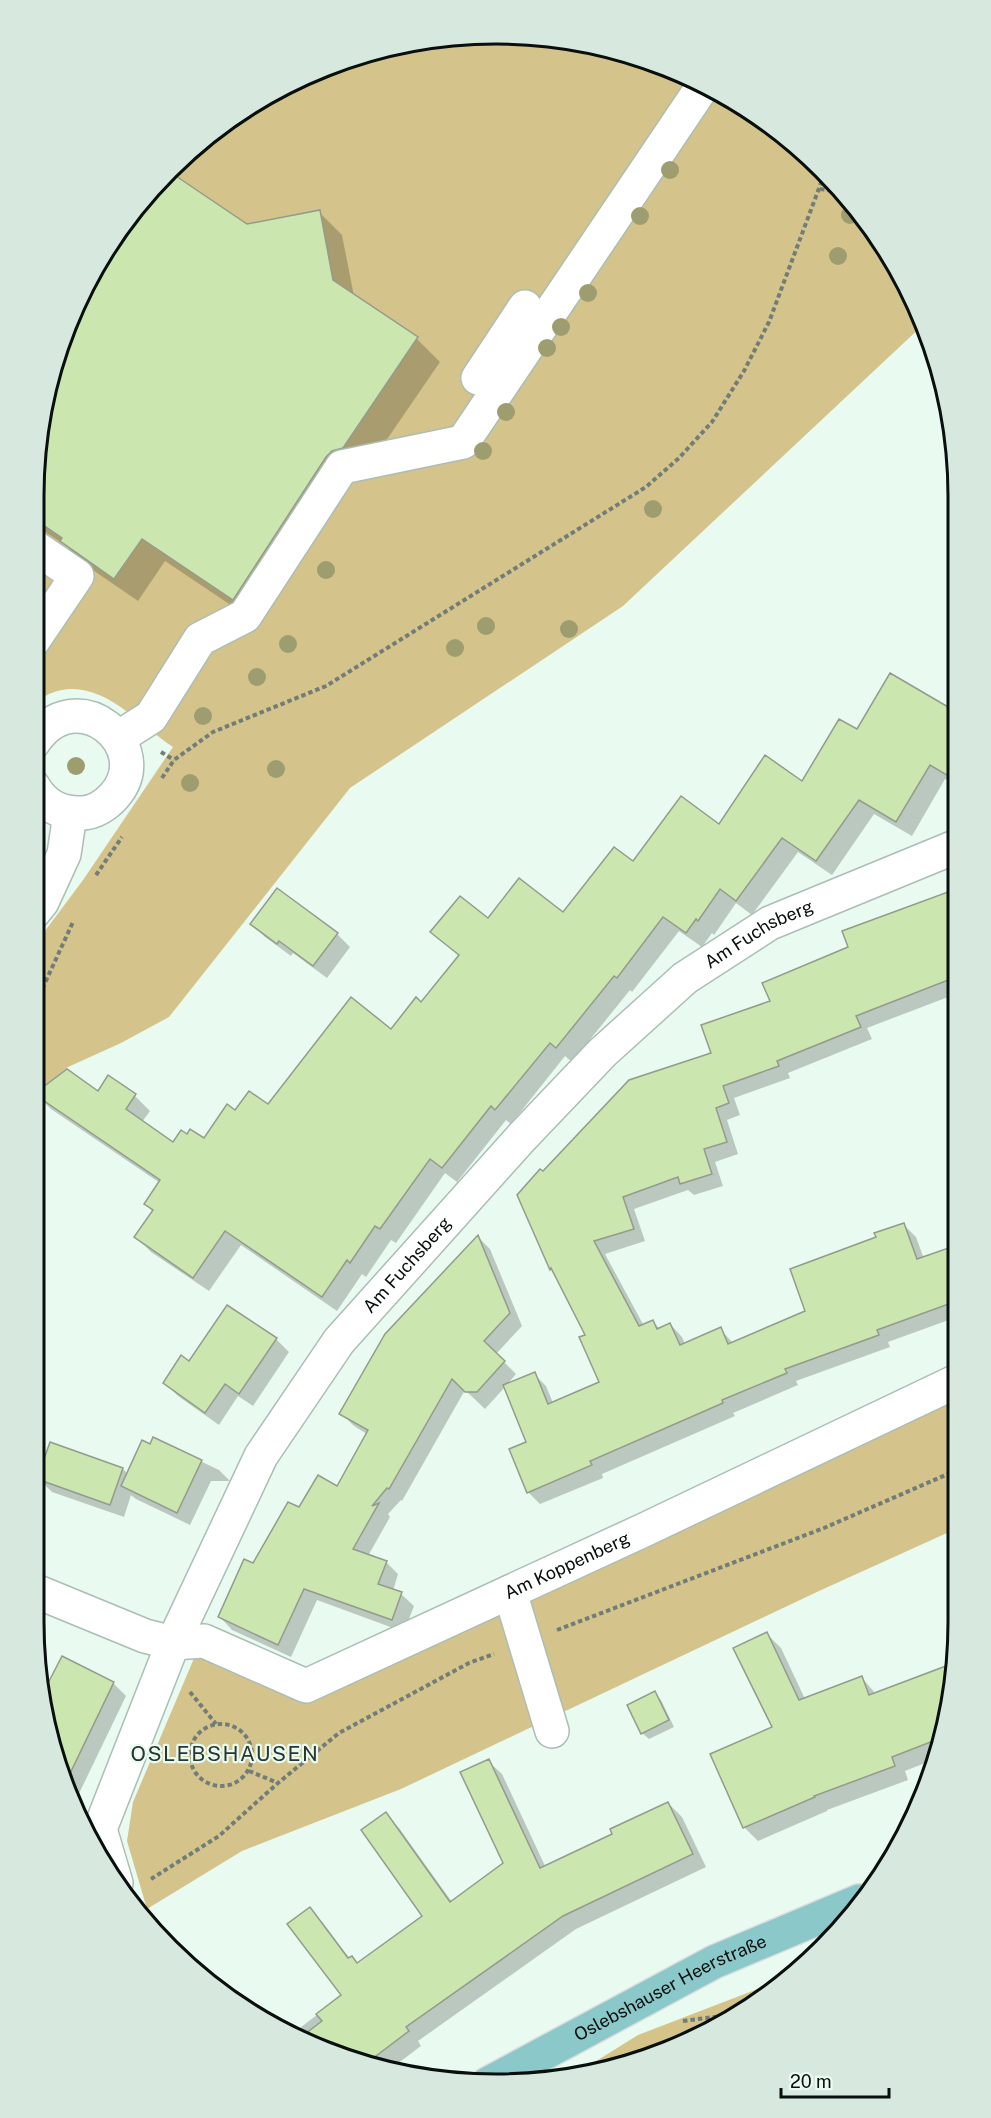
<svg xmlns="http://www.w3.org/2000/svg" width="991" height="2118" font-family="'Public Sans',sans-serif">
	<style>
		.green { fill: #d4c48b }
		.forest { fill: #d5c489 }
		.shadow { fill: #0003 }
		.building { fill: #cce6af; stroke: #949b8c; stroke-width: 1.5 }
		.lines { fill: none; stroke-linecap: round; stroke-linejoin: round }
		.minor-casing { stroke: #acbeb4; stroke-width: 36 }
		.major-casing { stroke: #ddd; stroke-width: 36 }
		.path { stroke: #717d76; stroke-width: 4; stroke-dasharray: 4.5 3; stroke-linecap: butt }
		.minor { stroke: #fff; stroke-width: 33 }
		.major { stroke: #8bc8ca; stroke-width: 33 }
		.tree { fill: #9e9d6f }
		.labels { text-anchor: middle; stroke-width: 4.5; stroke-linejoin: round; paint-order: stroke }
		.street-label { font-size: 18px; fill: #090f0c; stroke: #e9fbf1 }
		.quarter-label { font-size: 21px; letter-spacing: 1.5px; fill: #28362f; stroke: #e9fbf1 }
		.rim { fill: none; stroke: #090f0c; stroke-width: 3 }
	</style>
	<rect width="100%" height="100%" fill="#e9fbf1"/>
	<g class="green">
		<path d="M495,33l90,9 87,26 105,60 85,86 62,110 -301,282 -273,182 -181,229 -48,26 -53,24 -35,28v-148l50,-67 90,-133c-35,-23 -76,-74 -124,-53 -6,3 -11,8 -16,11v-210l9,-89 26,-87 43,-80 57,-70 70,-58 80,-43 87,-26z"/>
		<polygon points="957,1399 958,1528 819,1591 401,1789 242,1851 147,1909 127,1841 133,1802 195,1656 307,1702"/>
	</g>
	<polygon class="forest" points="776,1982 726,2023 585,2076 569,2078 638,2035"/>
	<g class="shadow">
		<polygon points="167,171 247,225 319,212 342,235 354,296 417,339 440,362 366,470 355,474 256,622 165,561 138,601 84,564 68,547 33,524 33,495 42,406 68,319 111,239"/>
		<polygon points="955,712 955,785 945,779 912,836 874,814 832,875 798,852 752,915 736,903 714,935 712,933 702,947 679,931 632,992 630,990 572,1062 565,1056 511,1124 506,1120 457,1182 445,1173 396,1243 391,1240 366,1277 362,1274 337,1311 241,1245 209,1291 151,1252 136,1237 153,1212 146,1204 160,1183 51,1109 36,1094 98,1093 108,1077 135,1096 150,1111 142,1122 174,1144 204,1140 235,1112 268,1106 391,1031 422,1004 459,956 432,932 488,920 564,914 633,863 719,826 802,783 857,731"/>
		<polygon points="956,890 956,994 867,1028 872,1039 788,1073 790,1078 734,1098 740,1115 727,1120 738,1154 715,1162 723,1186 694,1195 688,1190 634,1209 645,1241 605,1254 644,1326 653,1322 660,1329 670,1324 682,1337 685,1344 720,1329 733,1343 807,1312 878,1238 904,1225 916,1237 924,1259 957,1246 957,1317 888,1342 890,1347 796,1381 798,1385 733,1413 735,1416 602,1474 603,1478 540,1504 528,1492 528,1443 505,1387 485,1409 465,1390 402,1501 401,1500 388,1514 390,1517 368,1556 386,1562 398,1574 393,1591 401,1594 414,1606 404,1632 317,1600 291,1657 232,1630 220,1617 254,1565 300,1509 337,1488 367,1434 354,1426 341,1413 478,1237 490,1249 522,1326 496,1354 516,1374 506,1386 534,1374 546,1386 553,1403 601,1383 587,1336 555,1272 551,1269 519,1195 543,1173 713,1054 772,1002 850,947 844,932"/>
		<polygon points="252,924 337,934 350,947 327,978 293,953 291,956 265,937"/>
		<polygon points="227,1307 276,1339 289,1352 253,1406 238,1396 219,1425 178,1396 165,1383 190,1363"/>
		<polygon points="154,1439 219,1470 230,1481 211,1481 190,1525 136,1499 131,1495 124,1517 52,1492 39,1479 123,1469 128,1474 151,1446"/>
		<polygon points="767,1634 781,1648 805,1699 862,1678 876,1694 954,1664 949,1712 935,1759 905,1771 908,1780 827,1810 827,1811 758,1841 744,1827 774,1728"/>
		<polygon points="113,1683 126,1696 73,1806 58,1771 45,1694"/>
		<polygon points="654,1693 661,1700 674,1727 649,1739 642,1733"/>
		<polygon points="488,1761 502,1774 546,1868 614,1835 668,1803 682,1817 706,1867 576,1929 418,2041 421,2046 389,2070 292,2034 343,1995 310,1909 323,1923 350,1959 358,1965 425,1917 385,1814 399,1828 452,1902 505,1864"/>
	</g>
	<g class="building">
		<polygon points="167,170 247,224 320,210 333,280 418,337 343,448 332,451 326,457 233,600 142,539 114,579 60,541 62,538 33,518 33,495 42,406 68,319 85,287 123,231 122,225"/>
		<polygon points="890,673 955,711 955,780 930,765 896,822 859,800 816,861 782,838 736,901 720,889 698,921 696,919 686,933 663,917 617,978 614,976 556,1048 550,1043 495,1110 491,1106 442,1168 430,1159 380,1229 375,1226 350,1263 347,1260 322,1297 225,1231 193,1278 134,1237 153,1210 144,1204 160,1180 34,1094 67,1069 98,1091 108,1075 136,1094 126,1109 173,1142 181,1130 187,1134 190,1129 204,1138 227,1104 235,1110 249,1091 268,1104 351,997 391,1029 416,997 421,1002 459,955 430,932 460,896 488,918 519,878 563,912 614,847 633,861 681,796 719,824 765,755 802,781 839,719 857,729"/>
		<polygon points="277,888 338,933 313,966 279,941 277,944 250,924"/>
		<polygon points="956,889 956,977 856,1016 861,1027 777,1061 779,1066 723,1086 729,1103 716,1108 727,1142 704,1149 712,1174 680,1184 678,1177 623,1197 634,1229 594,1241 639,1326 653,1320 657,1329 670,1323 680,1345 721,1327 728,1344 805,1311 790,1269 876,1237 874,1233 904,1223 917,1259 957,1245 957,1301 877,1330 879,1335 785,1369 787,1373 722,1400 723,1403 590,1461 592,1465 527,1493 509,1449 526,1442 503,1385 535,1372 548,1404 599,1382 579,1337 585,1335 551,1268 550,1270 517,1195 540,1169 543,1171 629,1080 711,1053 701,1025 770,1001 762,983 848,947 842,931"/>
		<polygon points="478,1235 510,1313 484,1341 505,1361 477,1392 465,1392 452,1379 389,1489 387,1488 372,1506 379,1503 353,1549 387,1561 378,1584 402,1592 392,1620 304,1589 278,1645 218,1617 244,1559 253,1563 288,1502 299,1507 318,1475 337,1486 368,1430 339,1414 385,1334"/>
		<polygon points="227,1305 277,1338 239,1394 225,1384 205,1413 163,1383 181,1355 189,1361"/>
		<polygon points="153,1437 202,1460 177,1513 121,1486 142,1440 150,1444"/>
		<polygon points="50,1442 123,1468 110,1505 37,1479"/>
		<polygon points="767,1632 799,1700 862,1676 869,1695 954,1663 949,1712 941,1738 892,1757 895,1766 814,1796 815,1797 743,1828 710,1754 772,1727 733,1648"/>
		<polygon points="62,1656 114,1682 64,1786 58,1771 44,1691"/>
		<polygon points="655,1691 669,1720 641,1734 627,1705"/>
		<polygon points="489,1759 540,1868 612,1834 610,1829 668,1802 693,1854 563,1916 406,2027 409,2031 368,2062 301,2037 322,2021 316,2014 341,1995 287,1924 310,1907 348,1958 352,1956 357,1963 422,1916 361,1830 386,1812 450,1902 503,1863 460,1772"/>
	</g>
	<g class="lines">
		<g class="minor-casing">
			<g id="minor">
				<polyline points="478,378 525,307"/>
				<polyline points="33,641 77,576 33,546"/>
				<polyline points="118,738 151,717 200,639 245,616 342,467 463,442 703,86"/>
				<path d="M33,786c11,19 27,28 49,27 12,0 24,-8 32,-17 44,-49 -38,-119 -81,-53"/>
				<polyline points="33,913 42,902 64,854 70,814"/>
				<path id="s1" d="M33,1590l112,46 28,7 31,-2 102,45 338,-156 313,-149"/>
				<polyline points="510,1592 552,1731"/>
				<path id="s2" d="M116,1883l-16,-54 73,-186 88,-187 78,-115 183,-204 80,-84 83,-75 85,-55 185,-76"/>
			</g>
		</g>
		<g class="major-casing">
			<g id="major">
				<path id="s3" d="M487,2084l227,-122 145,-61"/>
			</g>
		</g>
		<g class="path">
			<polyline points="820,189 841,192"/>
			<polyline points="161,752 174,760"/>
			<polyline points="162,778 174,760 213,732 326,686 646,487 679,458 712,422 744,371 769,322 824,175"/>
			<polyline points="96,875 122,837"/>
			<polyline points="33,1009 73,922"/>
			<polyline points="557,1630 824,1528 957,1470"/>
			<polyline points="190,1692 216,1724"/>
			<circle cx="221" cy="1755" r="31"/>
			<polyline points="249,1771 278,1783"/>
			<polyline points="151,1879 219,1836 278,1783 339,1733 469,1663 494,1654"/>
			<polyline points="683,2021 738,2014"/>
		</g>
		<use href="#minor" class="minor"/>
		<use href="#major" class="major"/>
	</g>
	<g class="tree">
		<circle cx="670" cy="170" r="9"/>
		<circle cx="850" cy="215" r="9"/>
		<circle cx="640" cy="216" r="9"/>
		<circle cx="838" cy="256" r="9"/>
		<circle cx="588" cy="293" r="9"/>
		<circle cx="561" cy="327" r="9"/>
		<circle cx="547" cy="348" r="9"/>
		<circle cx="506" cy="412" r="9"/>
		<circle cx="483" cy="451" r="9"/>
		<circle cx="653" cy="509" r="9"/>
		<circle cx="326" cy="570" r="9"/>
		<circle cx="486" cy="626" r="9"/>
		<circle cx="569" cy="629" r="9"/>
		<circle cx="288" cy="644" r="9"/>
		<circle cx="455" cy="648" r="9"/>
		<circle cx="257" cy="677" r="9"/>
		<circle cx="203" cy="716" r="9"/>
		<circle cx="76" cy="766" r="9"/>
		<circle cx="276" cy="769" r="9"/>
		<circle cx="190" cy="783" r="9"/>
	</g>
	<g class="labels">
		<g class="street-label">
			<text dy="6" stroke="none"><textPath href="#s2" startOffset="1190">Am Fuchsberg</textPath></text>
			<text dy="6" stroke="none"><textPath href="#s2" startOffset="704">Am Fuchsberg</textPath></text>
			<text dy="6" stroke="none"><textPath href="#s1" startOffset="580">Am Koppenberg</textPath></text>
			<text dy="6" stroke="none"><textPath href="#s3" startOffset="207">Oslebshauser Heerstraße</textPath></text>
		</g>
		<g class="quarter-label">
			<text x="225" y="1761">OSLEBSHAUSEN</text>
		</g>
	</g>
	<path d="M0 0H991V2118H0ZM496 44H496A452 452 0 0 1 948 496V1622A452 452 0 0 1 496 2074H496A452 452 0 0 1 44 1622V496A452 452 0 0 1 496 44Z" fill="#d7e8df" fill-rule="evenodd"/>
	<path class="rim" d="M496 44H496A452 452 0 0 1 948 496V1622A452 452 0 0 1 496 2074H496A452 452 0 0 1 44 1622V496A452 452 0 0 1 496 44Z"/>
	<path d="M781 2088v9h108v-9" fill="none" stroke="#090f0c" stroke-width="3"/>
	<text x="790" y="2088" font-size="18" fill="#090f0c" stroke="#e9fbf1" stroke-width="4.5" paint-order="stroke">20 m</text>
</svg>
